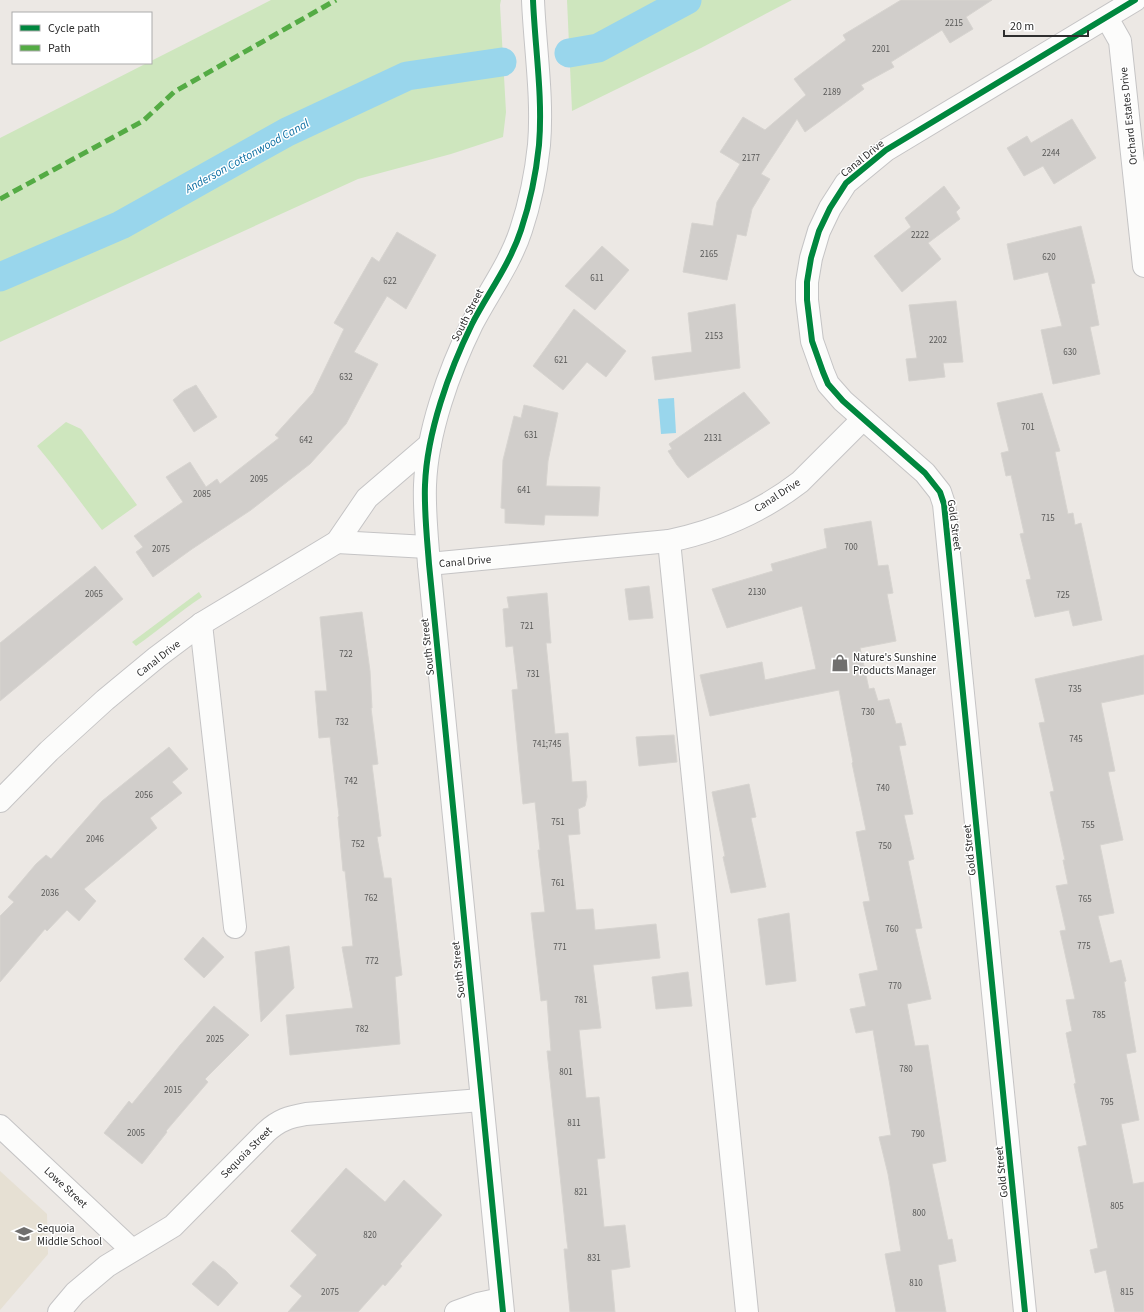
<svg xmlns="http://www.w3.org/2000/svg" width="1144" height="1312" font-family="'Source Sans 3',sans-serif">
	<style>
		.education { fill: #e6e0d3 }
		.green { fill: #cee6be }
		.water { fill: #99d6ec }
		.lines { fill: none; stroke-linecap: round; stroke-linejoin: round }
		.canal { stroke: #99d6ec; stroke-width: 29 }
		.building { fill: #d1cecb; stroke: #d7d4d0 }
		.minor-casing { stroke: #c5c4c5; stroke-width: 24 }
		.minor { stroke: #fcfcfb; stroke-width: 22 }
		.quiet { stroke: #54ab44; stroke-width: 5; stroke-dasharray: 10 5; stroke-linecap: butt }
		.cycleway-casing { stroke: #fff; stroke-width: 8 }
		.cycleway { stroke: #00873e; stroke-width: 6 }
		.labels { text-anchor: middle; stroke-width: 3; stroke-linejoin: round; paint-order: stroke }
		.number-label { font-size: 9px; fill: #585857 }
		.street-label { font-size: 11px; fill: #2e2e2e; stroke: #fff }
		.poi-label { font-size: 11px; fill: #2e2e2e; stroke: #fff; text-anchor: start }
		.water-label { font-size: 12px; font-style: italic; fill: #0d6fa3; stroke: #fff }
	</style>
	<rect width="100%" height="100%" fill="#ece8e4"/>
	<polygon class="education" points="0,1171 47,1214 48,1254 0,1310"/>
	<g class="green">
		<polygon points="271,0 501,0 500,5 506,112 503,137 451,154 358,179 0,342 0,138 147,63 151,63 151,61"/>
		<polygon points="567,0 792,0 701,48 572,111"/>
		<path d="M66,422l15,7 56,76 -35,25c-22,-28 -42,-57 -65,-84z"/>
		<path d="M199,592l3,5c-23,15 -43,33 -66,49l-4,-4z"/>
	</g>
	<polygon class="water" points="674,398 676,433 661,434 658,399"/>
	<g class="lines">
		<g class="canal">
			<polyline points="569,53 598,48 687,0"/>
			<polyline points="0,277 121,225 287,132 407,76 502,62"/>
		</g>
	</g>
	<g class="building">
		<polygon points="901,0 992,0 966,17 973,29 950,43 942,30 891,62 894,67 861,85 864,89 805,132 797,119 761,174 770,179 752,209 746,236 737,234 727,280 683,272 692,223 713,226 717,202 740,164 720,152 743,117 765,130 806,95 794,79 846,40 843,35"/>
		<polygon points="1072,119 1096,158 1054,184 1043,166 1024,176 1007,148 1027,136 1031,143"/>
		<polygon points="944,186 960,208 956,212 960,219 928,243 941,259 902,292 874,256 911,227 905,218"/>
		<polygon points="1081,226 1095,283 1091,284 1099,325 1090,327 1100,374 1053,384 1041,330 1062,326 1048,272 1014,280 1007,244"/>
		<polygon points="397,232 436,255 406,309 387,296 354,352 378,364 346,424 310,464 251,510 192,549 153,577 136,552 143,547 134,536 183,502 166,477 190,462 206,487 217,479 220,484 279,438 275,435 313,393 344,329 334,323 372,257 379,262"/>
		<polygon points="602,246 629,270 595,310 565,286"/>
		<polygon points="956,301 963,362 943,363 945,377 909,381 906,359 917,358 909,305"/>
		<polygon points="735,304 740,368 655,380 652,357 692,352 688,313"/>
		<polygon points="574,309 626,351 606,377 587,362 563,390 533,366"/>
		<polygon points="196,385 217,417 194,432 173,400 184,391"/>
		<polygon points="744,392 770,423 688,478 677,465 668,451 672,449 669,444"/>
		<polygon points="1042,393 1060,451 1055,452 1068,514 1073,513 1075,525 1081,523 1102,620 1073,626 1069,610 1035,617 1026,580 1031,579 1020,534 1024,533 1011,475 1006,476 1001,453 1009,451 997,403"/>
		<polygon points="524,405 558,413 548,461 546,486 600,487 598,516 545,515 544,525 505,523 505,509 501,508 503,460 514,416 521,418"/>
		<polygon points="871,521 878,566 888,565 893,593 887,594 896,641 860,648 869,689 874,688 878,701 889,699 896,724 901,723 906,745 899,746 913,814 904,815 914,859 908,861 922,928 915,929 931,999 907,1004 915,1046 928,1045 946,1161 932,1164 948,1240 952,1239 956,1261 938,1265 946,1312 896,1312 885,1254 901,1251 888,1174 879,1137 891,1135 873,1030 856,1033 850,1009 866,1006 859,974 878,970 863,902 870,901 856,832 866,830 852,763 853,762 839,690 710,716 700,675 762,662 765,680 816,669 802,606 727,628 712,589 773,571 771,564 827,548 824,529"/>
		<polygon points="95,566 123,599 0,701 0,643"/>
		<polygon points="649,586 653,618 629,620 625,589"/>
		<polygon points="547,593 551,643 546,643 555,734 568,733 572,782 586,781 587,797 585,806 578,809 580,834 568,835 576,910 593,909 595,930 656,924 660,958 593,965 601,1028 579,1030 586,1098 599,1097 605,1158 597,1159 604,1227 625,1225 630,1267 611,1270 615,1312 570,1312 564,1249 568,1249 567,1242 547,1051 551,1051 547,1000 541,1001 531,913 545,912 538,850 540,850 535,802 523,804 512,690 518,689 513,646 506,647 503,609 509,608 507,597"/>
		<polygon points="362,612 370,671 372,708 371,708 378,764 372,765 381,836 377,837 384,878 391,878 402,975 395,977 400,1044 290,1055 286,1015 353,1008 342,947 353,946 345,871 343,871 338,817 339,816 330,737 319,738 315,691 327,691 320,617"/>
		<polygon points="1144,655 1144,694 1101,703 1115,771 1108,772 1123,840 1100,845 1114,913 1098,916 1110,963 1121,960 1126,981 1124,982 1136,1052 1126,1054 1139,1120 1121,1124 1133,1184 1144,1182 1144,1312 1115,1312 1106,1270 1095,1273 1090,1250 1098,1248 1078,1147 1087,1145 1074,1084 1076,1083 1066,1033 1072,1031 1066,1000 1075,999 1060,931 1066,930 1056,886 1068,884 1063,860 1065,860 1050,792 1054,791 1039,723 1045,722 1035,679"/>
		<polygon points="674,735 677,762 639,766 636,737"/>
		<polygon points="169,747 188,769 172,782 182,793 150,818 157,828 84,889 96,901 79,921 67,910 47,931 45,929 0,982 0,916 14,902 8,897 36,864 46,855 51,859 102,801"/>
		<polygon points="749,784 756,817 751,818 766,887 731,893 723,857 725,856 712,792"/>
		<polygon points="789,913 796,981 766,985 758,919"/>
		<polygon points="203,937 224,957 204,978 184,959"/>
		<polygon points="289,946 294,988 261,1022 255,952"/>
		<polygon points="688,972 692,1006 656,1009 652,977"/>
		<polygon points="214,1006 249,1035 205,1079 208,1082 166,1131 167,1132 142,1164 104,1133 129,1101 132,1104 181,1044"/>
		<polygon points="346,1168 385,1202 404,1180 442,1215 400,1264 402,1266 385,1286 383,1284 358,1312 288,1312 302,1296 290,1286 317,1255 291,1231"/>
		<polygon points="213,1261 226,1271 238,1283 218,1306 192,1284"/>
	</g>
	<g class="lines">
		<g class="minor-casing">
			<g id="minor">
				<polyline points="1107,18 1120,41 1144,266"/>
				<polyline points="669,541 747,1312"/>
				<polyline points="337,542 427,547"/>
				<path d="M429,564l240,-23c48,-10 92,-29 131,-59l63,-63"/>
				<polyline points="201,624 235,927"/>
				<polyline points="0,801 49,751 105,700 157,657 201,624 337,542 367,498 430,444"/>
				<polyline points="0,1126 132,1250"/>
				<path d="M59,1312l16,-19 32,-27 66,-40 93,-94c13,-12 23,-15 40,-18l175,-14"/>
				<polyline points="456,1312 478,1304 501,1299"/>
				<path d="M503,1312l-74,-748c-2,-26 -5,-53 -4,-79 2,-53 24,-114 47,-161 16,-31 38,-60 49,-94 9,-27 15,-56 18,-85 4,-48 -4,-97 -6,-145"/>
				<polyline points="1025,1312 944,504 940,492 925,473 843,401 828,384 823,372 812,341 807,300 807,282 811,258 819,231 830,208 846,183 886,150 1135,0"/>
			</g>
		</g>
		<use href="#minor" class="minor"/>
		<polyline class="quiet" points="0,199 143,121 174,92 336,0"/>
		<g class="cycleway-casing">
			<g id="cycleway">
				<path d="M503,1312l-74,-748c-2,-26 -5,-53 -4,-79 2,-53 24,-114 47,-161 16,-31 38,-60 49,-94 9,-27 15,-56 18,-85 4,-48 -4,-97 -6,-145"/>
				<polyline points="1025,1312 944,504 940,492 925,473 843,401 828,384 823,372 812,341 807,300 807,282 811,258 819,231 830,208 846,183 886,150 1135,0"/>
			</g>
		</g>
		<use href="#cycleway" class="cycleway"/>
	</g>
	<defs>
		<g id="shop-bare" transform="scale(1.38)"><path d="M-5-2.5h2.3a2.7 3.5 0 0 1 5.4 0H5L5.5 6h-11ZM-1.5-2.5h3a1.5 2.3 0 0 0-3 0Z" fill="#706f6e" stroke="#fff" stroke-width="2.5" paint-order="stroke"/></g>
		<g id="school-bare" transform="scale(1.38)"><path d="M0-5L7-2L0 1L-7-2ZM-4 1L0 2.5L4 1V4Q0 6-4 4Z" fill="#706f6e" stroke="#fff" stroke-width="2.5" paint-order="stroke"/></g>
	</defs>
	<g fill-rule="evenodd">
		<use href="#shop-bare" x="840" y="663"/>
		<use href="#school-bare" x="24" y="1234"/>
	</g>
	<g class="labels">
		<g class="number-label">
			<text x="954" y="26">2215</text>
			<text x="881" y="52">2201</text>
			<text x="832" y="95">2189</text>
			<text x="1051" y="156">2244</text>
			<text x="751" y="161">2177</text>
			<text x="920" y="238">2222</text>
			<text x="709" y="257">2165</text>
			<text x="1049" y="260">620</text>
			<text x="597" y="281">611</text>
			<text x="390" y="284">622</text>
			<text x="714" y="339">2153</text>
			<text x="938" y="343">2202</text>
			<text x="1070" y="355">630</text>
			<text x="561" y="363">621</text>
			<text x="346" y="380">632</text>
			<text x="1028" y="430">701</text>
			<text x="531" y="438">631</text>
			<text x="713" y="441">2131</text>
			<text x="306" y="443">642</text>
			<text x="259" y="482">2095</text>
			<text x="524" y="493">641</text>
			<text x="202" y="497">2085</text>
			<text x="1048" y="521">715</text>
			<text x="851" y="550">700</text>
			<text x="161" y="552">2075</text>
			<text x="757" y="595">2130</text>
			<text x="94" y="597">2065</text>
			<text x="1063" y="598">725</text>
			<text x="527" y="629">721</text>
			<text x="346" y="657">722</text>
			<text x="533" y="677">731</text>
			<text x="1075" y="692">735</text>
			<text x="868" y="715">730</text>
			<text x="342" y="725">732</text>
			<text x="1076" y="742">745</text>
			<text x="547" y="747">741;745</text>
			<text x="351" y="784">742</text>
			<text x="883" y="791">740</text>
			<text x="144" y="798">2056</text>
			<text x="558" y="825">751</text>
			<text x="1088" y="828">755</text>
			<text x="95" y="842">2046</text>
			<text x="358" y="847">752</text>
			<text x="885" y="849">750</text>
			<text x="558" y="886">761</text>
			<text x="50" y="896">2036</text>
			<text x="371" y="901">762</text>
			<text x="1085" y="902">765</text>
			<text x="892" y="932">760</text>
			<text x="1084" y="949">775</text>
			<text x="560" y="950">771</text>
			<text x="372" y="964">772</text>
			<text x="895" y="989">770</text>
			<text x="581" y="1003">781</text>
			<text x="1099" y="1018">785</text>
			<text x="362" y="1032">782</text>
			<text x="215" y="1042">2025</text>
			<text x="906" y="1072">780</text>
			<text x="566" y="1075">801</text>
			<text x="173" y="1093">2015</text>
			<text x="1107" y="1105">795</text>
			<text x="574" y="1126">811</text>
			<text x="136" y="1136">2005</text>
			<text x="918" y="1137">790</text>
			<text x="581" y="1195">821</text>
			<text x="1117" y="1209">805</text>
			<text x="919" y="1216">800</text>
			<text x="370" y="1238">820</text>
			<text x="594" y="1261">831</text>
			<text x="916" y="1286">810</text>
			<text x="330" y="1295">2075</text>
			<text x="1127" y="1295">815</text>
		</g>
		<g class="street-label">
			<text transform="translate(1128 116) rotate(-96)" y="4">Orchard Estates Drive</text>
			<text transform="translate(862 158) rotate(-39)" y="4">Canal Drive</text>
			<text transform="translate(467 315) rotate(-63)" y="4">South Street</text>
			<text transform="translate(777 495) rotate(-33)" y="4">Canal Drive</text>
			<text transform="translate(955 525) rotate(82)" y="4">Gold Street</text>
			<text transform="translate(465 561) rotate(-5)" y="4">Canal Drive</text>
			<text transform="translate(427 647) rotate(-96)" y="4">South Street</text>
			<text transform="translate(158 658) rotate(-38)" y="4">Canal Drive</text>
			<text transform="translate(969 850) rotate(-96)" y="4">Gold Street</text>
			<text transform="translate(458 970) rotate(-96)" y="4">South Street</text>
			<text transform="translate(246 1152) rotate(-45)" y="4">Sequoia Street</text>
			<text transform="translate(1001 1172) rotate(-96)" y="4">Gold Street</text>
			<text transform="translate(66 1187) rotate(43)" y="4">Lowe Street</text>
		</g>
		<g class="poi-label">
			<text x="853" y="661">Nature's Sunshine<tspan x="853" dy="13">Products Manager</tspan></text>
			<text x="37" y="1232">Sequoia<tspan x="37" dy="13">Middle School</tspan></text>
		</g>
		<g class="water-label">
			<text transform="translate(247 156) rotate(-29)" y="4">Anderson Cottonwood Canal</text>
		</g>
	</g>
	<rect x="12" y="12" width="140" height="52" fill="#ffffff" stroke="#ababab"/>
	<rect x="20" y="25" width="20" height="6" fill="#00873e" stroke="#ababab"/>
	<text x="48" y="32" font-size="12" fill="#2e2e2e">Cycle path</text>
	<rect x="20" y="45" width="20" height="6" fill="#54ab44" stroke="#ababab"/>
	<text x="48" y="52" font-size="12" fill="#2e2e2e">Path</text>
	<path d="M1004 30v6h84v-6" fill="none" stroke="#2e2e2e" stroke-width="2"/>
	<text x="1010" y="30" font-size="12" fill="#2e2e2e" stroke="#ffffff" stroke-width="3" paint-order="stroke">20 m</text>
</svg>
